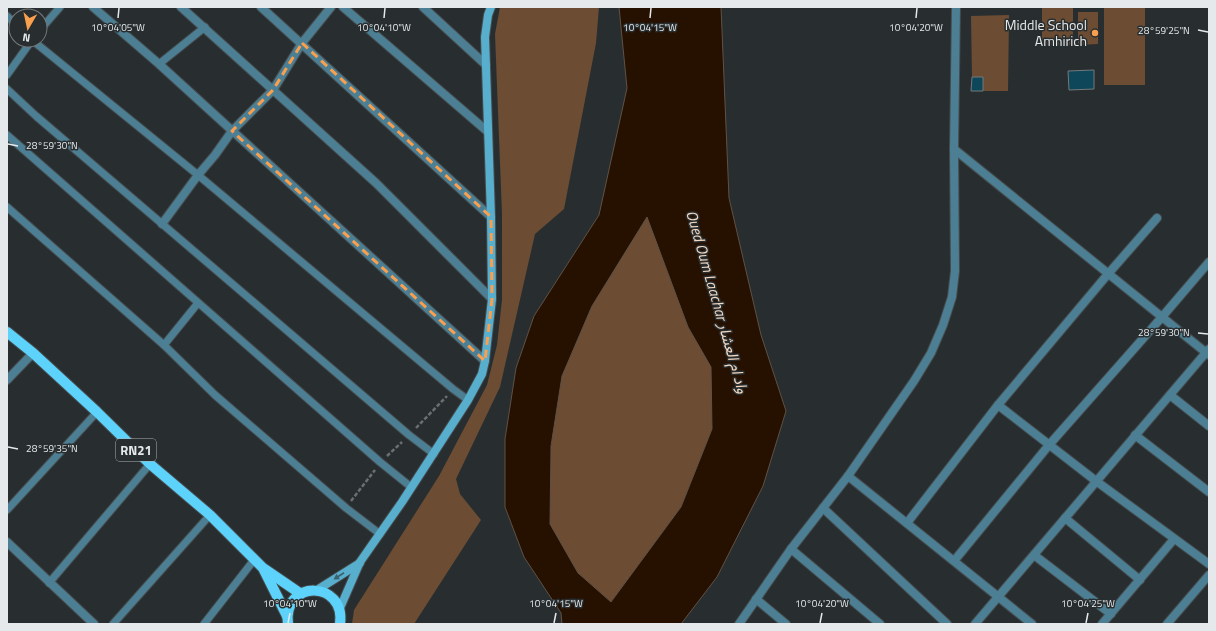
<svg xmlns="http://www.w3.org/2000/svg" width="1216" height="631" font-family="'Titillium Web','Noto Sans Arabic',sans-serif">
	<style>
		.green { fill: #6c4d33 }
		.water { fill: #261000; stroke: #5f5146; fill-rule: evenodd }
		.building { fill: #0d4759; stroke: #737a7d }
		.lines { fill: none; stroke-linecap: round; stroke-linejoin: round }
		.service-casing { stroke: #464c4e; stroke-width: 9 }
		.minor-casing { stroke: #464c4e; stroke-width: 10 }
		.tertiary-casing { stroke: #464c4e; stroke-width: 10 }
		.secondary-casing { stroke: #464c4e; stroke-width: 10 }
		.primary-casing { stroke: #464c4e; stroke-width: 12 }
		.path { stroke: #6a6f71; stroke-width: 2.5; stroke-dasharray: 4 2; stroke-linecap: butt }
		.service { stroke: #4c7f93; stroke-width: 7 }
		.minor { stroke: #4c7f93; stroke-width: 8 }
		.tertiary { stroke: #4c7f93; stroke-width: 8 }
		.secondary { stroke: #57aecd; stroke-width: 8 }
		.primary { stroke: #5dd2fa; stroke-width: 10 }
		.oneway { fill: #3b616f }
		.marked { fill: none; stroke: #fa9f4e; stroke-width: 3; stroke-dasharray: 8 5; stroke-linejoin: round }
		.ticks { fill: none; stroke: #e5e9eb; stroke-width: 1.5 }
		.poi-dot { fill: #fa9f4e; stroke: #282e30; stroke-width: 1.5 }
		.labels { text-anchor: middle; stroke-width: 3; stroke-linejoin: round; paint-order: stroke }
		.shield { fill: #282e30; stroke: #acb1b3; stroke-width: 1 }
		.shield-label { font-size: 13px; font-weight: bold; fill: #e5e9eb }
		.poi-label { font-size: 14px; fill: #e5e9eb; stroke: #282e30; text-anchor: end }
		.water-label { font-size: 15px; font-style: italic; fill: #f5d9c2; stroke: #282e30 }
		.ticks-label { font-size: 10px; text-anchor: middle; fill: #e5e9eb; stroke: #282e30; stroke-width: 3; stroke-linejoin: round; paint-order: stroke }
	</style>
	<rect width="100%" height="100%" fill="#282e30"/>
	<g class="green">
		<polygon points="500,7 599,7 596,43 564,209 535,234 500,387 456,479 460,494 481,520 414,624 352,624 354,610 439,476 487,385 497,345 502,300 502,214 495,34"/>
		<rect x="1042" y="7" width="31" height="38"/>
		<rect x="1104" y="7" width="41" height="78"/>
		<polygon points="1078,12 1098,12 1098,44 1078,45"/>
		<polygon points="1009,15 1008,91 983,91 983,77 972,77 971,16"/>
		<polygon points="647,216 688,327 712,367 712,429 681,507 611,602 578,573 549,524 551,446 562,376 592,306"/>
	</g>
	<path class="water" d="M619,7h102l8,191 32,137 25,76 -23,75 -46,91 -36,47h-119l-1,-11 -37,-56 -19,-50v-68l11,-71 18,-52 65,-101 28,-127zM647,217l41,110 23,40 1,62 -31,78 -70,95 -33,-29 -28,-49 1,-78 11,-70 30,-70z"/>
	<g class="building">
		<polygon points="1094,70 1094,89 1069,90 1068,71"/>
		<polygon points="972,77 983,77 983,91 971,91"/>
	</g>
	<g class="lines">
		<g class="service-casing">
			<g id="service">
				<polyline points="7,16 16,25"/>
				<polyline points="40,30 60,7"/>
				<polyline points="32,40 198,175 453,389 468,400"/>
				<polyline points="159,64 205,27"/>
				<polyline points="7,75 32,40"/>
				<polyline points="7,89 36,116 409,435 434,454"/>
				<polyline points="7,135 380,462 411,487"/>
				<polyline points="7,207 164,345 215,395 346,508 380,534"/>
				<polyline points="164,345 198,303"/>
				<polyline points="7,510 97,412"/>
				<polyline points="49,583 150,464"/>
				<polyline points="113,624 210,515"/>
				<polyline points="204,624 254,560"/>
			</g>
		</g>
		<g class="minor-casing">
			<g id="minor">
				<polyline points="93,7 159,64 485,361"/>
				<polyline points="181,7 376,183 492,299"/>
				<polyline points="261,7 491,217"/>
				<polyline points="343,7 488,132"/>
				<polyline points="423,7 486,65"/>
				<polyline points="954,149 1209,355"/>
				<polyline points="162,224 198,175 215,155 232,131 273,90 302,43 331,7"/>
				<polyline points="7,380 33,353"/>
				<polyline points="1170,395 1209,426"/>
				<polyline points="998,405 1096,481 1209,564"/>
				<polyline points="1135,435 1209,492"/>
				<polyline points="848,476 1032,624"/>
				<polyline points="823,508 947,624"/>
				<polyline points="1065,518 1140,580"/>
				<polyline points="907,523 998,405 1108,274 1157,218"/>
				<polyline points="7,542 94,624"/>
				<polyline points="791,549 880,624"/>
				<polyline points="1034,555 1111,614"/>
				<polyline points="954,561 1049,445 1162,317 1209,262"/>
				<polyline points="756,599 786,624"/>
				<polyline points="975,624 1209,349"/>
				<polyline points="1102,624 1174,539"/>
				<polyline points="1167,624 1209,575"/>
			</g>
		</g>
		<g class="tertiary-casing">
			<polyline id="tertiary" points="739,624 791,549 848,476 914,381 931,353 943,325 952,297 955,271 954,149 956,7"/>
		</g>
		<g class="secondary-casing">
			<g id="secondary">
				<polyline points="317,590 360,563"/>
				<polyline points="340,608 360,562 402,502 468,400 482,374 485,361 492,299 491,217 485,37 488,15 491,7"/>
			</g>
		</g>
		<g class="primary-casing">
			<g id="primary">
				<polyline points="7,332 33,353 97,412 150,464 210,515 263,568 301,594"/>
				<polyline points="264,570 287,616"/>
				<path d="M288,624c-6,-45 58,-44 52,0"/>
			</g>
		</g>
		<g class="path">
			<polyline points="416,428 447,396"/>
			<polyline points="387,456 402,442"/>
			<polyline points="351,501 375,470"/>
		</g>
		<use href="#service" class="service"/>
		<use href="#minor" class="minor"/>
		<use href="#tertiary" class="tertiary"/>
		<use href="#secondary" class="secondary"/>
		<use href="#primary" class="primary"/>
	</g>
	<defs><path id="oneway-solid" d="M-6-.8H1V-3.2L6.5 0L1 3.2V.8H-6Z"/></defs>
	<use class="oneway" href="#oneway-solid" transform="translate(339 576) rotate(147)"/>
	<path class="marked" d="M302,43l189,174 1,82 -7,62 -253,-230 41,-41z"/>
	<path class="ticks" d="M118,18l1,-10M384,18l1,-10M650,18l1,-10M916,18l1,-10M1198,30l10,2M8,144l10,2M1198,333l10,1M8,447l10,2M288,623l2,-10M554,623l2,-10M820,623l2,-10M1086,623l2,-10"/>
	<circle class="poi-dot" cx="1095" cy="33" r="4"/>
	<g class="labels">
		<rect class="shield" x="116" y="439" width="40" height="22" rx="3"/>
		<g class="shield-label">
			<text x="136" y="455">RN21</text>
		</g>
		<g class="poi-label">
			<text x="1087" y="30">Middle School<tspan x="1087" dy="16">Amhirich</tspan></text>
		</g>
		<g class="water-label">
			<text transform="translate(717 302) rotate(74)" y="5">Oued Oum Laachar واد ام العشار</text>
		</g>
	</g>
	<g class="ticks-label">
		<text x="118" y="31">10°04'05"W</text>
		<text x="384" y="31">10°04'10"W</text>
		<text x="650" y="31">10°04'15"W</text>
		<text x="916" y="31">10°04'20"W</text>
		<text x="1164" y="34">28°59'25"N</text>
		<text x="52" y="149">28°59'30"N</text>
		<text x="1164" y="336">28°59'30"N</text>
		<text x="52" y="452">28°59'35"N</text>
		<text x="290" y="607">10°04'10"W</text>
		<text x="556" y="607">10°04'15"W</text>
		<text x="822" y="607">10°04'20"W</text>
		<text x="1088" y="607">10°04'25"W</text>
	</g>
	<rect width="1216" height="631" fill="none" stroke="#e5e9eb" stroke-width="16"/>
	<g transform="translate(28 28) rotate(189)"><circle r="19" fill="#282e30" stroke="#74797b"/>
	<path d="M0-3L7 15L0 10L-7 15Z" fill="#fa9f4e"/>
	<text y="-6" font-size="11" font-weight="bold" text-anchor="middle" fill="#e5e9eb">N</text>
	</g>
</svg>
